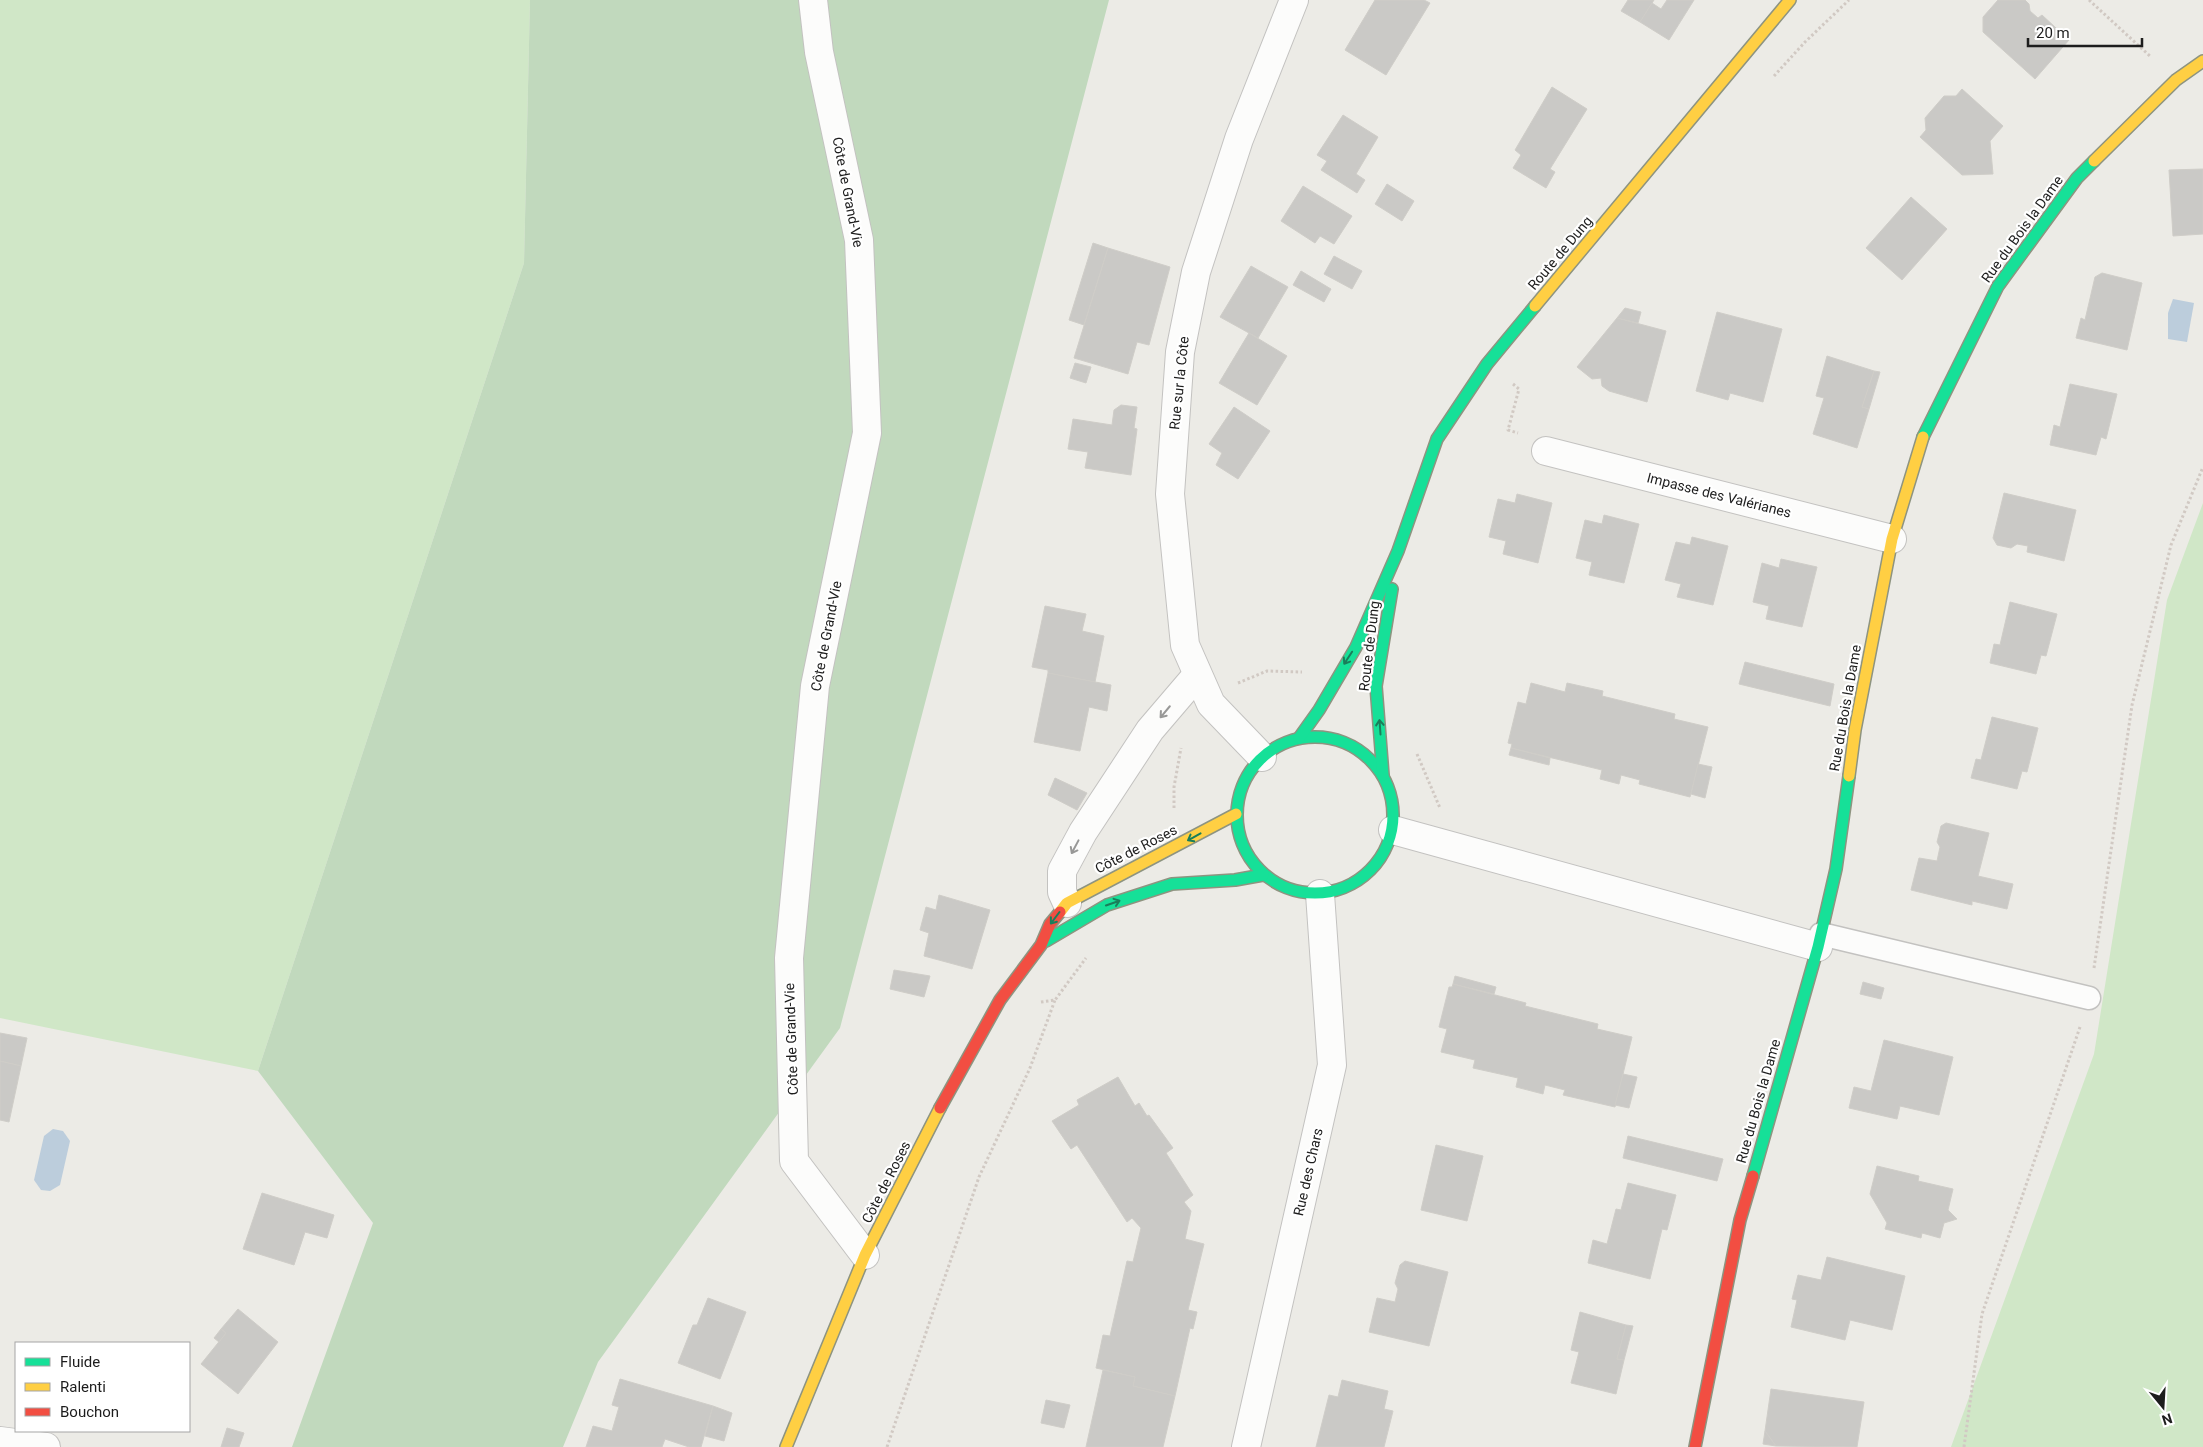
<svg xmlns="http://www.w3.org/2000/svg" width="2203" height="1447" font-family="Roboto,sans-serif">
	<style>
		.grass { fill: #d0e7c7 }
		.forest { fill: #c1d9bd }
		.water { fill: #bccddc }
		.building { fill: #cac9c6; stroke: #cfcdc8 }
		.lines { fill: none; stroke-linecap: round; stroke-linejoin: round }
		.lane-casing { stroke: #c3c2c0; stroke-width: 25 }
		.street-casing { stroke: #c3c2c0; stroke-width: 30 }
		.fast-casing { stroke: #8e9480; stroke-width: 14 }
		.slow-casing { stroke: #8e9480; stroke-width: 14 }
		.jam-casing { stroke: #8e9480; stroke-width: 14 }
		.path { stroke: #d1c9c3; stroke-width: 3; stroke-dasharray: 2.5 2.5; stroke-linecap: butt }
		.lane { stroke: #fcfcfb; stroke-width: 22 }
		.street { stroke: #fcfcfb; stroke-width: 28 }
		.fast { stroke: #16e098; stroke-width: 11 }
		.slow { stroke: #ffcf43; stroke-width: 11 }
		.jam { stroke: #f24e42; stroke-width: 11 }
		.oneway { stroke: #1a7e5a }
		.oneway2 { stroke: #989897 }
		.labels { text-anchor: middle; stroke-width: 4.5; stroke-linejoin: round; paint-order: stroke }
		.street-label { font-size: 14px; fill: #1d1d1d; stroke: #fff }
	</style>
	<rect width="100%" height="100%" fill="#ecebe6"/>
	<g class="grass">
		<polygon points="0,0 530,0 524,263 258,1071 0,1018"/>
		<polygon points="2203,503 2203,1447 1951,1447 2094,1054 2167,600"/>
	</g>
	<polygon class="forest" points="530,0 1109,0 840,1028 598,1362 563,1447 292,1447 373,1223 258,1071 524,263"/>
	<g class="water">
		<polygon points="2173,299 2194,303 2187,342 2168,339 2168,313"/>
		<polygon points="53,1129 63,1131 70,1141 60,1185 50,1191 41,1190 34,1180 44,1136"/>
	</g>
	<g class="building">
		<polygon points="1375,0 1424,0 1430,3 1386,75 1345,50"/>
		<polygon points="1628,0 1654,0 1640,22 1621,11"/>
		<polygon points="1667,0 1694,0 1669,40 1640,22 1652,3 1661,9"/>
		<polygon points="1998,0 2025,0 2029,4 2030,11 2038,18 2042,15 2069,40 2035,79 1983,32 1983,17"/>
		<polygon points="1552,87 1587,109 1550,169 1555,172 1546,188 1513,168 1521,155 1515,150"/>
		<polygon points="1962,89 2003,126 1990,141 1993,174 1962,175 1920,137 1926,130 1925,118 1944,96 1956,96"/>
		<polygon points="1343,115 1378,137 1356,174 1365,180 1357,193 1321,170 1327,161 1317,155"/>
		<polygon points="2203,169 2203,234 2173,236 2169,170"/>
		<polygon points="1387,184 1414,201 1402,221 1375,204"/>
		<polygon points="1303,186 1352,216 1334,244 1320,236 1315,243 1281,221"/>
		<polygon points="1911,197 1947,229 1902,280 1866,248"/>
		<polygon points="1093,243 1108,248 1084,325 1069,320"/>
		<polygon points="1108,248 1170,267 1149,345 1137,342 1128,374 1074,358"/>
		<polygon points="1334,256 1362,271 1352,289 1324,274"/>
		<polygon points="1251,266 1288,287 1258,338 1220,317"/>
		<polygon points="1301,271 1331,289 1324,302 1293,285"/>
		<polygon points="2102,273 2142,283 2127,350 2076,338 2081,318 2085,320 2095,277"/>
		<polygon points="1625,308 1641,312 1638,323 1617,318"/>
		<polygon points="1717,312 1782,329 1763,402 1730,393 1728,400 1696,391"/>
		<polygon points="1617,318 1666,331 1647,402 1609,391 1602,386 1601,378 1592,379 1577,367"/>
		<polygon points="1249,333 1287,356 1257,405 1219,383"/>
		<polygon points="1827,356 1874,371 1862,407 1869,409 1857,448 1813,434 1824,398 1816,396"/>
		<polygon points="1075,363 1091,367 1086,383 1070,378"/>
		<polygon points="1874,371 1880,372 1869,409 1862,407"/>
		<polygon points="2070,384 2117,394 2106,439 2101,437 2096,455 2050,445 2054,425 2060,427"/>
		<polygon points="1121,405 1137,407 1134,428 1137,429 1131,475 1085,468 1088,452 1068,449 1073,419 1112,425 1114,410"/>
		<polygon points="1234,407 1270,431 1238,479 1216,465 1222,453 1209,444"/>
		<polygon points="2004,493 2076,510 2064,561 2027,552 2028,546 2017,544 2011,548 1997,545 1993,538"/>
		<polygon points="1517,494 1552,503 1538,563 1503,554 1506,541 1489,537 1498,499 1515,503"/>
		<polygon points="1604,515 1639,524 1624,583 1589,575 1592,562 1576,558 1585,520 1602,524"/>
		<polygon points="1692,537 1728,546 1713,605 1677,597 1681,584 1665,580 1676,542 1690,545"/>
		<polygon points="1781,559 1817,567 1802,627 1766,619 1769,606 1753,602 1762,563 1779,568"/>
		<polygon points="2010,602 2057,614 2046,656 2041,655 2036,674 1990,663 1994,644 2000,645"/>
		<polygon points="1045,606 1086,614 1082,631 1104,636 1095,682 1048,673 1048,670 1032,667"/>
		<polygon points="1745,662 1834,684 1830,706 1739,684"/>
		<polygon points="1048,673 1111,685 1107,711 1089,707 1080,751 1034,742"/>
		<polygon points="1531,683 1565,692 1567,683 1603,691 1602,696 1675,714 1674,719 1708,727 1690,797 1639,784 1640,780 1621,775 1619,784 1600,779 1602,770 1511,748 1512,744 1508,743 1518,702 1526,704"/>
		<polygon points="1992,717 2038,728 2027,772 2022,771 2017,789 1971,778 1976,759 1981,760"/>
		<polygon points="1511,748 1550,758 1549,765 1509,755"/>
		<polygon points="1698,764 1712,767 1705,798 1691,794"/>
		<polygon points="1055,778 1087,793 1077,810 1048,795"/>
		<polygon points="1946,823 1989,833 1978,876 2013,884 2007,909 1972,901 1972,905 1911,890 1919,858 1937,861 1940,847 1937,842 1941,826"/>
		<polygon points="939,895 990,910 972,969 924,956 929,933 920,930 926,907 936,910"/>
		<polygon points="894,970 930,976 924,997 890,989"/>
		<polygon points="1455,976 1496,987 1494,994 1453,984"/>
		<polygon points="1863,982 1884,988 1881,999 1860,994"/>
		<polygon points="1453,984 1526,1003 1525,1006 1598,1024 1597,1029 1632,1037 1615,1107 1563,1095 1565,1090 1545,1085 1543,1094 1516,1087 1518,1078 1473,1068 1475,1060 1441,1052 1447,1029 1439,1027 1449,987 1452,987"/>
		<polygon points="0,1033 27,1038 21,1066 0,1061"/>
		<polygon points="1884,1040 1953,1057 1939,1115 1900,1106 1897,1119 1849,1108 1854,1087 1871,1091"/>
		<polygon points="0,1061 21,1066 9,1122 0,1120"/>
		<polygon points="1623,1074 1637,1077 1629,1108 1615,1105"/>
		<polygon points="1118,1077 1135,1106 1139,1103 1147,1116 1149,1115 1173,1148 1166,1153 1193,1195 1184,1202 1191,1211 1185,1239 1204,1244 1188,1310 1197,1312 1193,1329 1190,1328 1175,1396 1133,1386 1135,1377 1096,1368 1103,1335 1110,1336 1127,1261 1133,1262 1141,1228 1132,1218 1127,1222 1077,1145 1071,1149 1052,1121 1079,1105 1077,1100"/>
		<polygon points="1628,1136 1723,1159 1717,1181 1623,1158"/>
		<polygon points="1436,1145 1483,1156 1467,1221 1421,1210"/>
		<polygon points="1877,1166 1919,1176 1918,1181 1953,1189 1948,1210 1957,1219 1944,1223 1940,1238 1922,1233 1921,1238 1885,1229 1887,1223 1870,1194"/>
		<polygon points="1628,1183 1676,1195 1667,1230 1662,1229 1650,1279 1588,1263 1593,1240 1607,1244 1616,1209 1621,1210"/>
		<polygon points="262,1193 334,1215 327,1238 305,1232 294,1265 243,1249"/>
		<polygon points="1827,1257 1905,1276 1892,1330 1850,1320 1845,1340 1791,1327 1797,1300 1792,1299 1798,1275 1821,1280"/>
		<polygon points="1405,1261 1448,1272 1429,1346 1369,1332 1377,1298 1395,1302 1398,1289 1395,1283 1400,1265"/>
		<polygon points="708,1298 746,1312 720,1379 678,1363 693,1325 697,1325"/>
		<polygon points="238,1309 278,1342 238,1394 201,1364 226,1333 221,1329"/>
		<polygon points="1580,1312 1626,1325 1617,1359 1624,1360 1616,1394 1571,1383 1579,1352 1571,1350"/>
		<polygon points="1626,1325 1633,1326 1624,1360 1617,1359"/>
		<polygon points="221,1329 226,1333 219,1342 214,1338"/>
		<polygon points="1103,1370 1135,1377 1133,1386 1175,1396 1163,1447 1086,1447"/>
		<polygon points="620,1379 713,1406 701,1447 689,1447 665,1439 662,1447 586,1447 593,1426 612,1431 619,1407 612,1405"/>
		<polygon points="1342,1380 1388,1391 1384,1409 1393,1411 1384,1447 1316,1447 1329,1395 1338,1397"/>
		<polygon points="1771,1389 1864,1402 1857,1447 1776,1446 1765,1431"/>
		<polygon points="1046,1400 1070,1405 1064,1428 1041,1423"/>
		<polygon points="713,1406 732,1413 724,1441 705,1436"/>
		<polygon points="227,1428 244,1433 239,1447 221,1447"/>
		<polygon points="1765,1431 1776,1446 1763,1444"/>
	</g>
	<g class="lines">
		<g class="lane-casing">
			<polyline id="lane" points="1821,934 2089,998"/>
		</g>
		<g class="street-casing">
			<g id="street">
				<polyline points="813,0 819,52 859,240 867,433 815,686 789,958 794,1161 865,1255"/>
				<polyline points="1546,451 1892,539"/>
				<polyline points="1262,757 1211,704 1185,645 1170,494 1180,352 1196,272 1239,139 1294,0"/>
				<polyline points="1393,830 1818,947"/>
				<polyline points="1067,903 1062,892 1062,871 1083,832 1150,730 1197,675"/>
				<polyline points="0,1441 46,1447"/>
				<polyline points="1246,1447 1332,1065 1320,894"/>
			</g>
		</g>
		<g class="fast-casing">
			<g id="fast">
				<polyline points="1923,437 1998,286 2077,178 2094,161"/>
				<circle cx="1315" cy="815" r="78"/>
				<polyline points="1299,738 1319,710 1356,647 1398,551 1437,439 1487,364 1535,306"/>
				<polyline points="1383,775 1376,686 1392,589"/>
				<polyline points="1046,941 1107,905 1172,884 1235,880 1263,875"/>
				<polyline points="1753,1176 1818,947 1836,869 1849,776"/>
			</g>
		</g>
		<g class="slow-casing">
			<g id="slow">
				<polyline points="2094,161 2176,80 2203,61"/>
				<polyline points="1535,306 1790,0"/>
				<polyline points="1849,776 1855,730 1892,539 1923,437"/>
				<polyline points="1060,912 1067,903 1236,814"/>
				<polyline points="786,1447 865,1255 940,1108"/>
			</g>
		</g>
		<g class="jam-casing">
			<g id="jam">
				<polyline points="940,1108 1000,1000 1041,945 1050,924 1060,912"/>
				<polyline points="1695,1447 1740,1220 1753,1176"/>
			</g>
		</g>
		<g class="path">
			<polyline points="2089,0 2151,57"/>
			<polyline points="1774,76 1805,42 1849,0"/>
			<polyline points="1513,384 1519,389 1508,430 1518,433"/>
			<polyline points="1238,683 1267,671 1302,672"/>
			<polyline points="1417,754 1440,808"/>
			<polyline points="1174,808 1174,787 1181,748"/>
			<polyline points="2094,968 2132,705 2171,545 2203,467"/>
			<polyline points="1041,1002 1055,1000 1086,958"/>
			<polyline points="887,1447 979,1177 1030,1068 1055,1000"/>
			<polyline points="1964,1447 1982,1314 2080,1027"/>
		</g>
		<use href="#lane" class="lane"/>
		<use href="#street" class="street"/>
		<use href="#fast" class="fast"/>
		<use href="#slow" class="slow"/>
		<use href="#jam" class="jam"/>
	</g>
	<defs><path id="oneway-shaft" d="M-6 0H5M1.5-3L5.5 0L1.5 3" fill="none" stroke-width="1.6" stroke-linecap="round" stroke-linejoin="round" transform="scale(1.25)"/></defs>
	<g class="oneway">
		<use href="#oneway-shaft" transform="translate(1348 658) rotate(123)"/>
		<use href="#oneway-shaft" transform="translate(1380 727) rotate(-94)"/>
		<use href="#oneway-shaft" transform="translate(1194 837) rotate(151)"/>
		<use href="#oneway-shaft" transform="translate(1113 903) rotate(-19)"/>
		<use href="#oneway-shaft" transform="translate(1055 918) rotate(127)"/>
	</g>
	<g class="oneway2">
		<use href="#oneway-shaft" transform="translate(1165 712) rotate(130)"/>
		<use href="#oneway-shaft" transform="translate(1075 847) rotate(118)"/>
	</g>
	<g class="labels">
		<g class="street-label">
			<text transform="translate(848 192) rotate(79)" y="5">Côte de Grand-Vie</text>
			<text transform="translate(2022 229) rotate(-54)" y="5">Rue du Bois la Dame</text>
			<text transform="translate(1560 253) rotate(-50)" y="5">Route de Dung</text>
			<text transform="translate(1179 383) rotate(-84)" y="5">Rue sur la Côte</text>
			<text transform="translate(1719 495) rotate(14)" y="5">Impasse des Valérianes</text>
			<text transform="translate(826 636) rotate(-79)" y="5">Côte de Grand-Vie</text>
			<text transform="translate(1369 646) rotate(-83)" y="5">Route de Dung</text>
			<text transform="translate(1845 708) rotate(-80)" y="5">Rue du Bois la Dame</text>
			<text transform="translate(1136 849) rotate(-27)" y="5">Côte de Roses</text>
			<text transform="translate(791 1039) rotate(-92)" y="5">Côte de Grand-Vie</text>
			<text transform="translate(1758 1101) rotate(-74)" y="5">Rue du Bois la Dame</text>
			<text transform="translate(1308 1172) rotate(-77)" y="5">Rue des Chars</text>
			<text transform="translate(886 1182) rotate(-63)" y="5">Côte de Roses</text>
		</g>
	</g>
	<rect x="15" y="1342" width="175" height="90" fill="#ffffff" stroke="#a5a5a5"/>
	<rect x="25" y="1358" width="25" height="8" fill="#16e098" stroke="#a5a5a5"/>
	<text x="60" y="1367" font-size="15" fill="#1d1d1d">Fluide</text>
	<rect x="25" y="1383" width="25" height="8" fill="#ffcf43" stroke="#a5a5a5"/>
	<text x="60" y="1392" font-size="15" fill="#1d1d1d">Ralenti</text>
	<rect x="25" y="1408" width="25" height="8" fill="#f24e42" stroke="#a5a5a5"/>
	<text x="60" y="1417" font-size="15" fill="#1d1d1d">Bouchon</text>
	<g transform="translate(2163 1407) rotate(162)" stroke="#ffffff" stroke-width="4" paint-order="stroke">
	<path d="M0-4L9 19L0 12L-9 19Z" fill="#1d1d1d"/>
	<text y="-8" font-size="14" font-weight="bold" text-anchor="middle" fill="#1d1d1d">N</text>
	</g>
	<path d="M2028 38v8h114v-8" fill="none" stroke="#1d1d1d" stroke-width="2.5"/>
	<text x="2036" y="38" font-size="15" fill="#1d1d1d" stroke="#ffffff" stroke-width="4" paint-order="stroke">20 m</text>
</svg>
